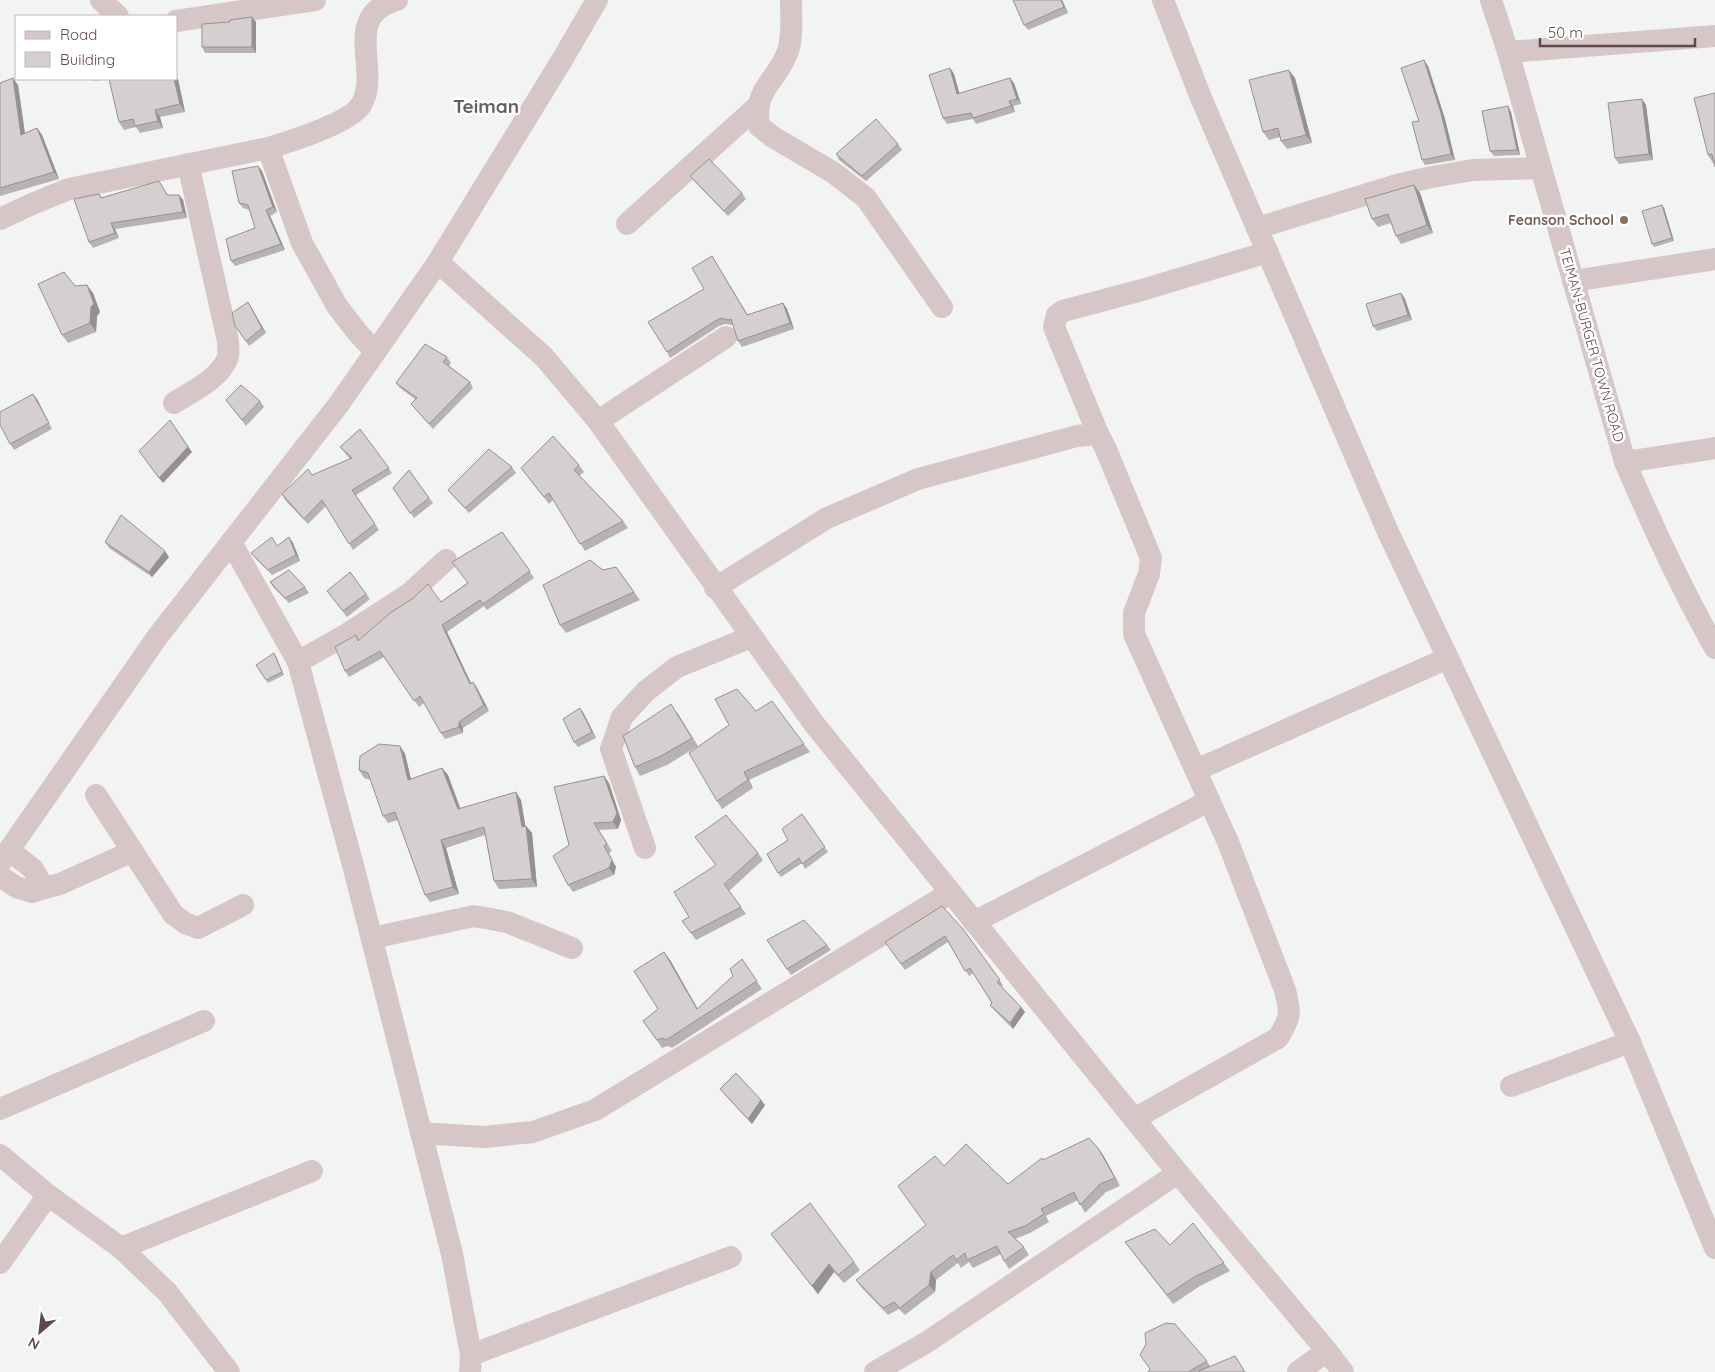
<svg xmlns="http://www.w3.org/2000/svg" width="1715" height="1372" font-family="Quicksand,sans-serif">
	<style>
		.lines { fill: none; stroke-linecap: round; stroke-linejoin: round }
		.minor { stroke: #d6c6c7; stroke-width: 22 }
		.wall { fill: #b8b2b2 }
		.shaded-wall { fill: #969191 }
		.building { fill: #d6cfcf; stroke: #969191 }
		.education-dot { fill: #8d6e63; stroke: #fff; stroke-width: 2 }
		.labels { text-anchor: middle; stroke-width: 5; stroke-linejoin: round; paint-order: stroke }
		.education-label { font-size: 14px; font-weight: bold; fill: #785e54; stroke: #fff; text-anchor: end }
		.street-label { font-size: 14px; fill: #60494a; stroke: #fff }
		.district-label { font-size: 19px; font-weight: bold; fill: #675e5e; stroke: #fff }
	</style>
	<rect width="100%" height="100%" fill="#f2f4f3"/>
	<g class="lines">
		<g class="minor">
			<polyline points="101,0 118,16"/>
			<path d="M791,0c0,16 2,36 -3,51 -11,31 -35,37 -29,75l14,11 61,36 32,25 76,109"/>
			<polyline points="1163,0 1201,98 1388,532 1630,1042 1715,1248"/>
			<path d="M1491,0l17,52 117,410c27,63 56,126 90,186"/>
			<polyline points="176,21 315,0"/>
			<polyline points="1508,52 1715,36"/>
			<polyline points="268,148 302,243 337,306 357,332 375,352"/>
			<path d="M0,219l32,-15 37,-15 199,-41c21,-6 82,-25 93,-43 21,-34 -21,-89 36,-105"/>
			<polyline points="627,224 759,105"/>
			<polyline points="1257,228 1400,184 1432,177 1473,170 1541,168"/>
			<polyline points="438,262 544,357 598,421 815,725 1178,1173 1327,1351 1343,1372"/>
			<polyline points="1573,281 1715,259"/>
			<path d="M174,403c18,-12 46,-24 54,-46 1,-4 0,-11 0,-16l-40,-177"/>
			<polyline points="598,421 726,337"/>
			<polyline points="1098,434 1054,327 1057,315 1063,311 1142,290 1268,252"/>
			<polyline points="1625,462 1715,448"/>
			<polyline points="231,542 298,662 354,869 452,1254 471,1355 470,1372"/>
			<path d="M715,588l112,-70 91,-39 159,-43 21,-2 7,13 46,111 -2,16 -15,39v21l94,208 57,148c6,24 6,27 -7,48l-144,81"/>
			<polyline points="298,662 347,634 409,594 446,560"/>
			<polyline points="1196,770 1448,658"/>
			<polyline points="96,795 173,914 185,923 198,928 243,905"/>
			<polyline points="645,848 611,749 622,717 646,691 677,667 751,637"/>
			<polyline points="0,863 158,636 339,404 438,262 562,60 597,0"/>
			<polyline points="0,876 16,887 32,892 44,888 33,869 9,850"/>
			<polyline points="44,888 60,884 133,851"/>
			<polyline points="974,922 1209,801"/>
			<polyline points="372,938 474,916 507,922 572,948"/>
			<polyline points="1511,1086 1630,1042"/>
			<polyline points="0,1109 204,1021"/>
			<polyline points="421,1133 484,1137 533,1132 595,1110 950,893"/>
			<polyline points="0,1155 48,1195 121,1248 167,1292 229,1372"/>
			<polyline points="121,1248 312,1171"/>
			<polyline points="0,1263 48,1195"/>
			<polyline points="471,1355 731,1257"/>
			<polyline points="875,1372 927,1342 1178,1173"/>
			<polyline points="1298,1372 1327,1351"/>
		</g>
	</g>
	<g class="wall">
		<polygon points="1062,0 1068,13 1028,30 1024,25"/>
		<polygon points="252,17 256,22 256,53 205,53 202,47 230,22"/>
		<polygon points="1428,66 1445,119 1455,160 1425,165 1422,160 1419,121"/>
		<polygon points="950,68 954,74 959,93 1014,83 1021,104 1013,106 1015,112 976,124 973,119 947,124 943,118"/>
		<polygon points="176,77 178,79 185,112 160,117 163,128 140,133 136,127 124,130 119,122 176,79"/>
		<polygon points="1295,78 1312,143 1287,149 1281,141 1280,137 1269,140 1263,132"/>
		<polygon points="93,79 105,79 95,81"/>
		<polygon points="0,83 18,85 25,133 37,128 42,135 59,179 0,196"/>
		<polygon points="1715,93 1714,163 1713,163 1708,155"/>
		<polygon points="1642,99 1646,105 1653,160 1619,164 1615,158"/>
		<polygon points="1511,112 1520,155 1494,156 1490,151"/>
		<polygon points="898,144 902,150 866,181 839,160 836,154"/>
		<polygon points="258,166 262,171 277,212 270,216 285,250 235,266 231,261 255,228 250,210 243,208 239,203"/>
		<polygon points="690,176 742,193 746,199 728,216 694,181"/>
		<polygon points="1414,185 1420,193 1433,233 1401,244 1396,236 1391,223 1378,227 1372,219"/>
		<polygon points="162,186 168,195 179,195 183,200 187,218 115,229 119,238 93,248 89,242 99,194 102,198"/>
		<polygon points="1664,208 1674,241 1654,247 1652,244"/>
		<polygon points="712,256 748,315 783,303 787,309 794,329 742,347 738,341 733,325 725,324 719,326 670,358 667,352 704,289"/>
		<polygon points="75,286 93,293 100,312 97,316 96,332 68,343 62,335"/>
		<polygon points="1401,293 1405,299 1412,320 1377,331 1373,326"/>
		<polygon points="251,307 266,333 249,346 235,326"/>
		<polygon points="447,357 451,363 449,366 470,382 473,388 433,429 411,404 415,399 400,388 396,383"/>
		<polygon points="33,394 37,399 52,429 14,450 10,444"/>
		<polygon points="226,400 260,401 264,407 246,426"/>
		<polygon points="360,429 392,473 356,495 379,530 353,550 326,506 308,524 285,500 282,494 313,475 350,459 344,452 340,447"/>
		<polygon points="579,465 584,472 579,476 623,521 628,528 585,551 553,500 549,504 521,468"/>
		<polygon points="512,467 516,473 469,513 452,495 448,490"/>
		<polygon points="409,470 433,503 414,518 393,488"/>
		<polygon points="502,532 534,578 487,610 484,606 447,632 471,683 473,682 477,688 489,711 463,728 463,733 445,739 441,733 424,703 419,707 384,657 349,677 345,671 356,635 359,640 441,602 467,583"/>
		<polygon points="289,537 293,543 300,561 272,575 255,558 251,553 278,546"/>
		<polygon points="105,542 169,557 152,577 109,548"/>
		<polygon points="616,567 640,600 566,633 560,625 603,570"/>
		<polygon points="350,572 370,599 347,617 331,596"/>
		<polygon points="270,582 305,587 309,593 289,603 274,588"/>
		<polygon points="276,656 284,675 268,683 256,665"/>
		<polygon points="580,708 584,714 596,738 578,747 574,742"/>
		<polygon points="756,711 804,744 810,752 749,780 753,788 722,809 717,801"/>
		<polygon points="677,712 698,746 667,765 640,776 635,767"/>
		<polygon points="400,746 405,754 411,779 442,768 448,775 460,808 521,800 525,826 526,826 532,833 537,887 499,889 494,881 485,835 446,848 459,894 430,902 425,895 398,820 388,823 383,816 371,780 364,778 359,770"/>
		<polygon points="604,776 609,783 621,820 618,829 599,830 612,851 609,853 616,867 614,875 573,892 568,885 569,845"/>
		<polygon points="802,814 828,852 805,869 802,863 781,877 778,873 788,840"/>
		<polygon points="758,853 763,860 729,891 746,914 696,940 682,921 689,917"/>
		<polygon points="963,929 1003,985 1001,987 1021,1007 1025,1012 1013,1029 994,1010 990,1005 992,1003 973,973 969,976 948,942 905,970 885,942"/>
		<polygon points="767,940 827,945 831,950 791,975"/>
		<polygon points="742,959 762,989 672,1048 668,1046 662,1048 643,1021 658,1009 670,960 698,1009 733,976"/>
		<polygon points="720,1089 761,1100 765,1105 752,1124 724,1094"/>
		<polygon points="1098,1148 1103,1155 1120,1186 1106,1192 1085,1213 1078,1200 1046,1216 1049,1222 1030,1233 1015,1239 1024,1247 1029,1255 1009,1269 1004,1261 1001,1254 973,1268 969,1262 961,1268 958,1263 936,1280 935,1292 905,1315 899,1309 888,1315 861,1287 856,1280 926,1225 944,1166 1008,1184 1043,1160"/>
		<polygon points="771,1234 854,1262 860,1270 844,1283 834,1272 818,1294"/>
		<polygon points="1125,1242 1170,1245 1224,1263 1230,1271 1200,1286 1173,1304"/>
		<polygon points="1207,1361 1210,1366 1246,1372 1148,1372"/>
	</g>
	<g class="shaded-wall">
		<polygon points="1061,0 1062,0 1068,13 1064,7"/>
		<polygon points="252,17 256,22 256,53 252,47"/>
		<polygon points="1424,60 1428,66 1445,119 1455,160 1451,154"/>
		<polygon points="950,68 954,74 961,99 957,94"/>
		<polygon points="1289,70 1295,78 1312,143 1306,135"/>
		<polygon points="176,77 178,79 185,112 180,104 174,79 176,79"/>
		<polygon points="13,78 18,85 26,142 21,135"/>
		<polygon points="1010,78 1014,83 1021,104 1017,99"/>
		<polygon points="1642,99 1646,105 1653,160 1649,154"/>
		<polygon points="1009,101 1013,106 1015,112 1011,106"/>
		<polygon points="1508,106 1511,112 1520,155 1517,150"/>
		<polygon points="155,110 160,117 163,128 158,121"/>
		<polygon points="37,128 42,135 59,179 54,172"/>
		<polygon points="258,166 262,171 277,212 273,207"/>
		<polygon points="1414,185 1420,193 1433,233 1427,225"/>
		<polygon points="179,195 183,200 187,218 183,212"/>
		<polygon points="1662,205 1664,208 1674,241 1672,238"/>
		<polygon points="266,210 270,216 285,250 281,244"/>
		<polygon points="111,223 115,229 119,238 115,233"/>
		<polygon points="87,285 93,293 100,312 97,316 96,332 90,323"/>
		<polygon points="1401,293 1405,299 1412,320 1408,315"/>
		<polygon points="248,302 251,307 266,333 262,328"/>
		<polygon points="783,303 787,309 794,329 790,323"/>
		<polygon points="33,394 37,399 52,429 49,423"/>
		<polygon points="170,420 192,452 163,483 159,478"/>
		<polygon points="289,537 293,543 300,561 296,555"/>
		<polygon points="165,551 169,557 152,577 149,572"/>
		<polygon points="442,625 447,632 474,690 470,684"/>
		<polygon points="473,682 477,688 489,711 484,705"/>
		<polygon points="580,708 584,714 596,738 592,732"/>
		<polygon points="459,722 463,728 463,733 459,727"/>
		<polygon points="400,746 405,754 413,788 408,780"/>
		<polygon points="442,768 448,775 463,816 458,809"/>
		<polygon points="744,772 749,780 753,788 748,780"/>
		<polygon points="604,776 609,783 621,820 618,829 613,822"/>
		<polygon points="516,792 521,800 527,835 522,827"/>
		<polygon points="526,826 532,833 537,887 532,879"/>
		<polygon points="441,840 446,848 459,894 453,887"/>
		<polygon points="604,846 616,867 614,875 609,868"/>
		<polygon points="664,952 670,960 702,1017 697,1009"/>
		<polygon points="1021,1007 1025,1012 1013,1029 1010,1023"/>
		<polygon points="761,1100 765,1105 752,1124 748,1119"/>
		<polygon points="1098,1148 1103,1155 1120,1186 1115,1178"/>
		<polygon points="829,1264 834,1272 818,1294 812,1286"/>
		<polygon points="931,1272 936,1280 935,1292 929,1285"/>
	</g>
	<g class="building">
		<polygon points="1013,0 1061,0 1064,7 1024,25"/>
		<polygon points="252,17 252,47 202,47 202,24 230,22 230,20"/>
		<polygon points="1424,60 1441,113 1451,154 1422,160 1412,122 1419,121 1401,68"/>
		<polygon points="950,68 957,94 1010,78 1017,99 1009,101 1011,106 973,118 971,113 943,118 929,75"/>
		<polygon points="1289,70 1306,135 1281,141 1278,128 1263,132 1249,80"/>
		<polygon points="13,78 21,135 37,128 54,172 0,188 0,83"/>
		<polygon points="109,79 174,79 180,104 155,110 158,121 135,126 133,119 119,122"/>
		<polygon points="1715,93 1715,167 1712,154 1708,155 1694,98"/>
		<polygon points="1642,99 1649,154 1615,158 1608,103"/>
		<polygon points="1508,106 1517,150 1490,151 1482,111"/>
		<polygon points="876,119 898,144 862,176 836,154"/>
		<polygon points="709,159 742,193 724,211 690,176"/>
		<polygon points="258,166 273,207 266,210 281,244 231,261 226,239 255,228 248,205 239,203 232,171"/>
		<polygon points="159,181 167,195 179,195 183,212 111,223 115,233 89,242 74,199 99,194 101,198"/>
		<polygon points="1414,185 1427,225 1396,236 1388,214 1372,219 1365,199"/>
		<polygon points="1662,205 1672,238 1652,244 1642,211"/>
		<polygon points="712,256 747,315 783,303 790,323 738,341 731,319 728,320 721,318 715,321 667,352 648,322 704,289 692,268"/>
		<polygon points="64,272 75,286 87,285 94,304 91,307 90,323 62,335 38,284"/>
		<polygon points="1401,293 1408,315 1373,326 1366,304"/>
		<polygon points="248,302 262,328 246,341 235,326 232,313"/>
		<polygon points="425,344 447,357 443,362 470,382 429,424 411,404 417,398 396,383"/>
		<polygon points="241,385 260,401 242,420 226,400"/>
		<polygon points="33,394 49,423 10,444 0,425 0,412"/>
		<polygon points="170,420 188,447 159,478 139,451"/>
		<polygon points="360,429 389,468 352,490 375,524 349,544 322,500 304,519 282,494 308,469 312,475 352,458 340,447"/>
		<polygon points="553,436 579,465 574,470 623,521 580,544 549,493 544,497 521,468"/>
		<polygon points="489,449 512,467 465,508 448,490"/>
		<polygon points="409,470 429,498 410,513 393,488"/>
		<polygon points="121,515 165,551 149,572 105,542"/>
		<polygon points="502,532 530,571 483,604 480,600 442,625 470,684 473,682 484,705 459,722 459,727 441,733 420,696 414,701 380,651 345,671 335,647 356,635 358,641 390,613 412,599 428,584 441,602 468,583 452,562"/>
		<polygon points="272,537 277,546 289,537 296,555 268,570 251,553"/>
		<polygon points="590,560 603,570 616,567 634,592 560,625 543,585"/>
		<polygon points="289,570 305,587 285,598 270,582"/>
		<polygon points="350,572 366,594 343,611 327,591"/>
		<polygon points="274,653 282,672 266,680 256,665"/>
		<polygon points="737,689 756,711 772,701 804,744 744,772 748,780 717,801 689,753 729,725 715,699"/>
		<polygon points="671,704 692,738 661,756 635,767 623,736"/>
		<polygon points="580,708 592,732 574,742 563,719"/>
		<polygon points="379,744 400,746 408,780 442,768 458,809 516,792 522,827 526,826 532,879 494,881 484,827 441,840 453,887 425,895 395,812 383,816 368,773 359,770 360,756"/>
		<polygon points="604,776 617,813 613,822 594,823 607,844 604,846 612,860 609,868 568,885 553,856 569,845 554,787"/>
		<polygon points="802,814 825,847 802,864 799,858 778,873 767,854 788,840 782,829"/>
		<polygon points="726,815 758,853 724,884 741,907 691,933 682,921 689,917 674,892 716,865 695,837"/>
		<polygon points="942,906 963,929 1000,980 997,982 1021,1007 1010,1023 990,1005 992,1003 970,968 965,971 945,936 901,964 885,942"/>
		<polygon points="804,920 827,945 787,969 767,940"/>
		<polygon points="664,952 697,1009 733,976 730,969 742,959 757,981 666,1040 663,1038 657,1040 643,1021 658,1009 634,971"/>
		<polygon points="736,1073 761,1100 748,1119 720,1089"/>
		<polygon points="1089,1138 1098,1148 1115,1178 1100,1184 1080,1205 1074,1192 1041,1209 1044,1214 1025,1226 1008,1232 1024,1247 1004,1261 997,1246 967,1260 965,1253 956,1260 953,1255 931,1272 929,1285 900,1308 894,1302 883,1308 856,1280 926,1225 898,1186 935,1156 944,1166 966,1144 1008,1184 1042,1158 1043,1160"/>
		<polygon points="810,1203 854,1262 838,1275 829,1264 812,1286 771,1234"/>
		<polygon points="1193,1223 1224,1263 1194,1277 1167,1295 1125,1242 1155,1229 1170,1245"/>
		<polygon points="1166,1323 1175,1324 1207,1361 1188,1372 1148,1372 1150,1369 1140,1355 1146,1344 1145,1333"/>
		<polygon points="1235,1356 1245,1372 1200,1372 1199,1371"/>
	</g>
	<circle class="education-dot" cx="1624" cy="220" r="5"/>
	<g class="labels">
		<g class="education-label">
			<text x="1614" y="225">Feanson School</text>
		</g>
		<g class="street-label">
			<text transform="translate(1592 345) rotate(74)" y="5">TEIMAN-BURGER TOWN ROAD</text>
		</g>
		<g class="district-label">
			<text x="486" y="113">Teiman</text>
		</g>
	</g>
	<rect x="15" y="15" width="162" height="65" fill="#ffffff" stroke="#bfb6b7"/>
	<rect x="25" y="31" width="25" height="8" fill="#d6c6c7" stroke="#bfb6b7"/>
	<text x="60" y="40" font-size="15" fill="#60494a">Road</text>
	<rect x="25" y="52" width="25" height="15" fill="#d6cfcf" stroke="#bfb6b7"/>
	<text x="60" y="65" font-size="15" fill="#60494a">Building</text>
	<g transform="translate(40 1332) rotate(208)" stroke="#ffffff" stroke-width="4" paint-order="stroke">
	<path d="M0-4L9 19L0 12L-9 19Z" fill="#60494a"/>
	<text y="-8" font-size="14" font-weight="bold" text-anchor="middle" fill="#60494a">N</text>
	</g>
	<path d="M1540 38v8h155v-8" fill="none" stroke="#60494a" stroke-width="2.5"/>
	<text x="1548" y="38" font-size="15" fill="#60494a" stroke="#ffffff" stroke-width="4" paint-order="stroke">50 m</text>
</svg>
